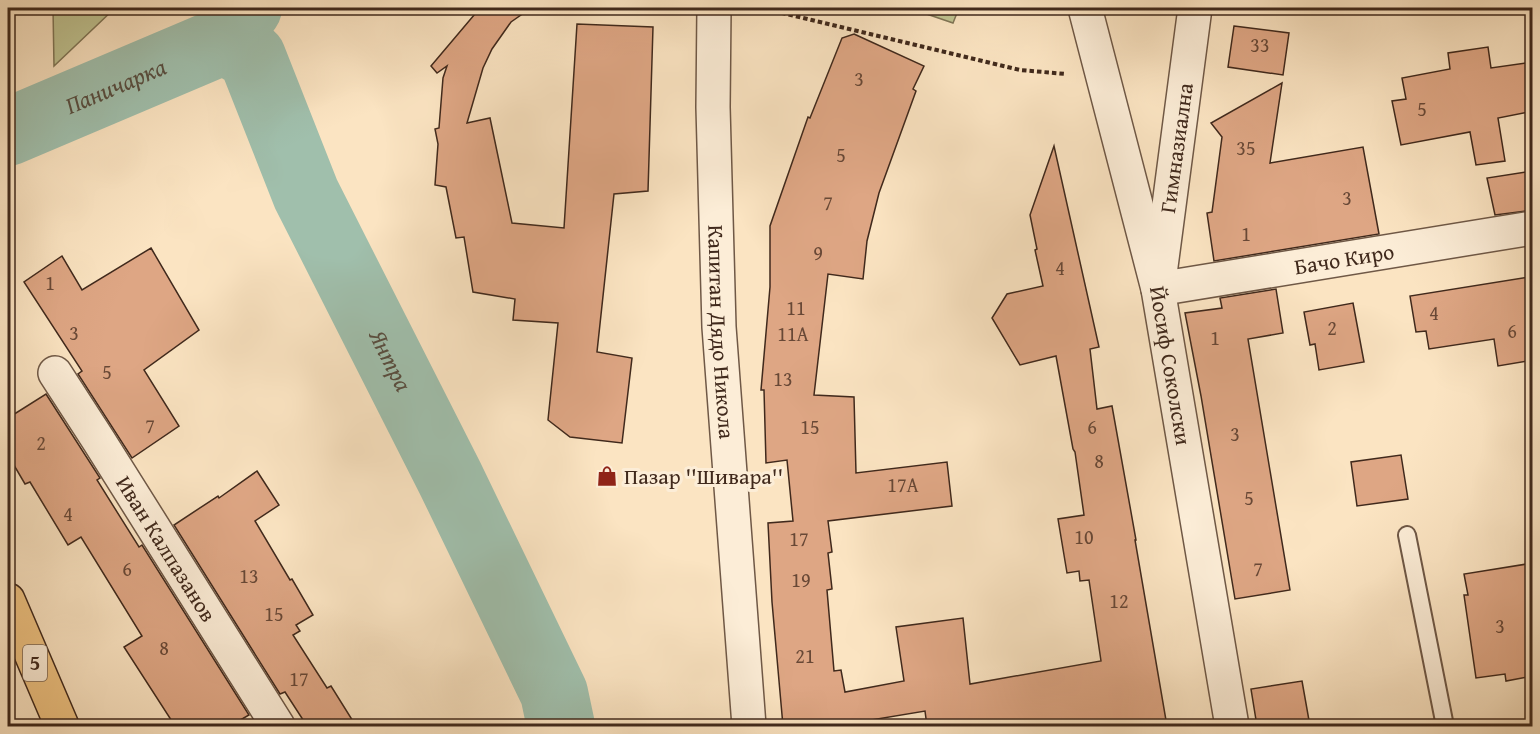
<svg xmlns="http://www.w3.org/2000/svg" width="1540" height="734" font-family="'Gentium Book Plus',serif">
	<style>
		.green { fill: #c0c492; stroke: #807657; stroke-width: 1.5 }
		.lines { fill: none; stroke-linecap: round; stroke-linejoin: round }
		.river { stroke: #a0bfac; stroke-width: 68 }
		.building { fill: #dea684; stroke: #40291c; stroke-width: 1.5 }
		.service-casing { stroke: #6f5846; stroke-width: 20 }
		.minor-casing { stroke: #6f5846; stroke-width: 36 }
		.tertiary-casing { stroke: #6f5846; stroke-width: 36 }
		.primary-casing { stroke: #40291c; stroke-width: 36 }
		.path { stroke: #40291c; stroke-width: 4; stroke-dasharray: 4.5 3; stroke-linecap: butt }
		.service { stroke: #fcedd7; stroke-width: 16 }
		.minor { stroke: #fcedd7; stroke-width: 33 }
		.tertiary { stroke: #fcedd7; stroke-width: 33 }
		.primary { stroke: #eec281; stroke-width: 33 }
		.labels { text-anchor: middle; stroke-width: 6; stroke-linejoin: round; paint-order: stroke }
		.number-label { font-size: 20px; fill: #684836 }
		.shield { fill: #fcedd7; stroke: #786454; stroke-width: 1.5 }
		.shield-label { font-size: 21px; font-weight: bold; fill: #40291c }
		.street-label { font-size: 22px; fill: #40291c; stroke: #fcedd7 }
		.poi-label { font-size: 22px; fill: #40291c; stroke: #fcedd7; text-anchor: start }
		.water-label { font-size: 24px; font-style: italic; fill: #584e40; stroke: #fcedd7 }
	</style>
	<rect width="100%" height="100%" fill="#fbe4c2"/>
	<filter id="stains"><feTurbulence type="fractalNoise" baseFrequency=".00333" numOctaves="4"/><feColorMatrix values="0 0 0 0 .2 0 0 0 0 .09 0 0 0 0 .02 0 0 0 .5 -.17"/></filter>
	<radialGradient id="worn" r=".72"><stop offset=".6" stop-color="#630" stop-opacity="0"/><stop offset="1" stop-color="#630" stop-opacity=".3"/></radialGradient>
	<g class="green">
		<polygon points="53,8 115,8 54,66"/>
		<polygon points="909,8 959,8 953,23"/>
	</g>
	<g class="lines">
		<g class="river">
			<path id="s1" d="M248,8l-23,32 27,17 54,137 144,284 104,215 7,33"/>
			<path id="s2" d="M8,132l217,-92"/>
		</g>
	</g>
	<g class="building">
		<polygon points="480,8 531,8 511,22 492,49 483,68 467,123 490,118 512,223 564,228 577,24 653,27 648,191 614,194 597,352 632,358 622,443 570,437 548,420 558,323 513,320 515,299 473,292 464,237 456,238 446,187 435,185 438,144 435,129 439,128 443,78 447,66 437,73 431,66"/>
		<polygon points="1234,26 1289,33 1283,75 1228,67"/>
		<polygon points="854,34 924,66 913,89 916,91 879,193 867,241 863,279 828,274 814,395 854,397 856,473 947,462 952,506 828,521 832,552 828,553 832,589 827,590 834,671 841,670 845,692 904,681 896,627 963,618 970,684 1101,661 1089,580 1080,581 1079,571 1067,573 1058,519 1084,515 1075,452 1073,449 1056,356 1020,365 992,318 1007,294 1043,286 1035,250 1037,249 1030,215 1054,146 1099,347 1090,349 1097,409 1112,406 1136,540 1135,540 1167,726 927,726 925,711 835,726 783,726 772,602 768,523 793,521 787,460 766,463 764,390 761,390 770,287 770,226 808,117 810,118 842,38"/>
		<polygon points="1488,47 1491,68 1533,62 1533,111 1498,118 1505,161 1476,165 1470,132 1401,145 1392,101 1406,99 1402,78 1450,69 1448,53"/>
		<polygon points="1282,83 1270,163 1363,147 1379,234 1214,261 1207,213 1212,212 1222,137 1211,123"/>
		<polygon points="1533,171 1533,210 1495,215 1487,178"/>
		<polygon points="151,248 199,330 144,370 179,426 132,458 78,374 82,371 24,282 62,256 82,290"/>
		<polygon points="1529,277 1533,297 1533,360 1498,366 1494,339 1429,349 1426,331 1416,332 1410,296"/>
		<polygon points="1276,289 1283,333 1248,339 1290,590 1235,599 1201,396 1185,313 1222,308 1220,298"/>
		<polygon points="1353,303 1364,362 1319,370 1315,344 1310,345 1304,312"/>
		<polygon points="46,394 100,478 97,480 139,547 142,545 249,715 230,726 175,726 124,647 142,636 81,537 68,545 30,482 25,484 8,455 8,418"/>
		<polygon points="1401,455 1408,499 1357,506 1351,462"/>
		<polygon points="257,471 279,505 255,521 290,580 292,579 313,615 296,625 300,631 293,635 327,688 331,686 356,726 307,726 285,692 280,694 174,525 218,496 219,498"/>
		<polygon points="1533,563 1533,676 1506,681 1505,674 1476,678 1464,595 1468,595 1464,574"/>
		<polygon points="1302,681 1310,726 1257,726 1251,689"/>
	</g>
	<g class="lines">
		<g class="service-casing">
			<polyline id="service" points="1407,535 1445,726"/>
		</g>
		<g class="minor-casing">
			<g id="minor">
				<path id="s3" d="M1195,8l-37,281 374,-61"/>
				<path id="s4" d="M55,373l44,68 179,285"/>
			</g>
		</g>
		<g class="tertiary-casing">
			<g id="tertiary">
				<path id="s5" d="M714,8l-1,99 6,220 30,399"/>
				<path id="s6" d="M1085,8l73,281 74,437"/>
			</g>
		</g>
		<g class="primary-casing">
			<polyline id="primary" points="8,600 62,726"/>
		</g>
		<g class="path">
			<polyline points="750,11 780,11 794,8"/>
			<polyline points="774,11 1020,70 1066,74"/>
		</g>
		<use href="#service" class="service"/>
		<use href="#minor" class="minor"/>
		<use href="#tertiary" class="tertiary"/>
		<use href="#primary" class="primary"/>
	</g>
	<defs>
		<g id="shop-bare" transform="scale(1.62)"><path d="M-5-2.5h2.3a2.7 3.5 0 0 1 5.4 0H5L5.5 6h-11ZM-1.5-2.5h3a1.5 2.3 0 0 0-3 0Z" fill="#8f2418" stroke="#fcedd7" stroke-width="2.5" paint-order="stroke"/></g>
	</defs>
	<g fill-rule="evenodd">
		<use href="#shop-bare" x="607" y="476"/>
	</g>
	<g class="labels">
		<g class="number-label">
			<text x="1260" y="52">33</text>
			<text x="859" y="86">3</text>
			<text x="1422" y="116">5</text>
			<text x="1246" y="155">35</text>
			<text x="841" y="162">5</text>
			<text x="1347" y="205">3</text>
			<text x="828" y="210">7</text>
			<text x="1246" y="241">1</text>
			<text x="818" y="260">9</text>
			<text x="1060" y="275">4</text>
			<text x="50" y="290">1</text>
			<text x="796" y="315">11</text>
			<text x="1434" y="320">4</text>
			<text x="1332" y="335">2</text>
			<text x="1512" y="338">6</text>
			<text x="74" y="340">3</text>
			<text x="793" y="341">11А</text>
			<text x="1215" y="345">1</text>
			<text x="107" y="379">5</text>
			<text x="783" y="386">13</text>
			<text x="150" y="433">7</text>
			<text x="810" y="434">15</text>
			<text x="1092" y="434">6</text>
			<text x="1235" y="441">3</text>
			<text x="41" y="450">2</text>
			<text x="1099" y="468">8</text>
			<text x="903" y="492">17А</text>
			<text x="1249" y="505">5</text>
			<text x="68" y="521">4</text>
			<text x="1084" y="544">10</text>
			<text x="799" y="546">17</text>
			<text x="127" y="576">6</text>
			<text x="1258" y="576">7</text>
			<text x="249" y="583">13</text>
			<text x="801" y="587">19</text>
			<text x="1119" y="608">12</text>
			<text x="274" y="621">15</text>
			<text x="1500" y="633">3</text>
			<text x="164" y="655">8</text>
			<text x="805" y="663">21</text>
			<text x="299" y="686">17</text>
		</g>
		<rect class="shield" x="23" y="645" width="24" height="36" rx="4.5"/>
		<g class="shield-label">
			<text x="35" y="670">5</text>
		</g>
		<g class="street-label">
			<text transform="translate(1176 148) rotate(-82)" y="8">Гимназиална</text>
			<text dy="8" stroke="none"><textPath href="#s3" startOffset="472">Бачо Киро</textPath></text>
			<text dy="8" stroke="none"><textPath href="#s5" startOffset="324">Капитан Дядо Никола</textPath></text>
			<text dy="8" stroke="none"><textPath href="#s6" startOffset="368">Йосиф Соколски</textPath></text>
			<text dy="8" stroke="none"><textPath href="#s4" startOffset="208">Иван Калпазанов</textPath></text>
		</g>
		<g class="poi-label">
			<text x="624" y="484">Пазар ''Шивара''</text>
		</g>
		<g class="water-label">
			<text dy="8" stroke="none"><textPath href="#s2" startOffset="117">Паничарка</textPath></text>
			<text dy="8" stroke="none"><textPath href="#s1" startOffset="405">Янтра</textPath></text>
		</g>
	</g>
	<rect width="1540" height="734" fill="none" stroke="#fbe4c2" stroke-width="30"/>
	<rect x="9" y="9" width="1522" height="716" fill="none" stroke="#40291c" stroke-width="3"/>
	<rect x="15" y="15" width="1510" height="704" fill="none" stroke="#40291c" stroke-width="1.5"/>
	<rect width="100%" height="100%" filter="url(#stains)"/>
	<rect width="100%" height="100%" fill="url(#worn)"/>
</svg>
